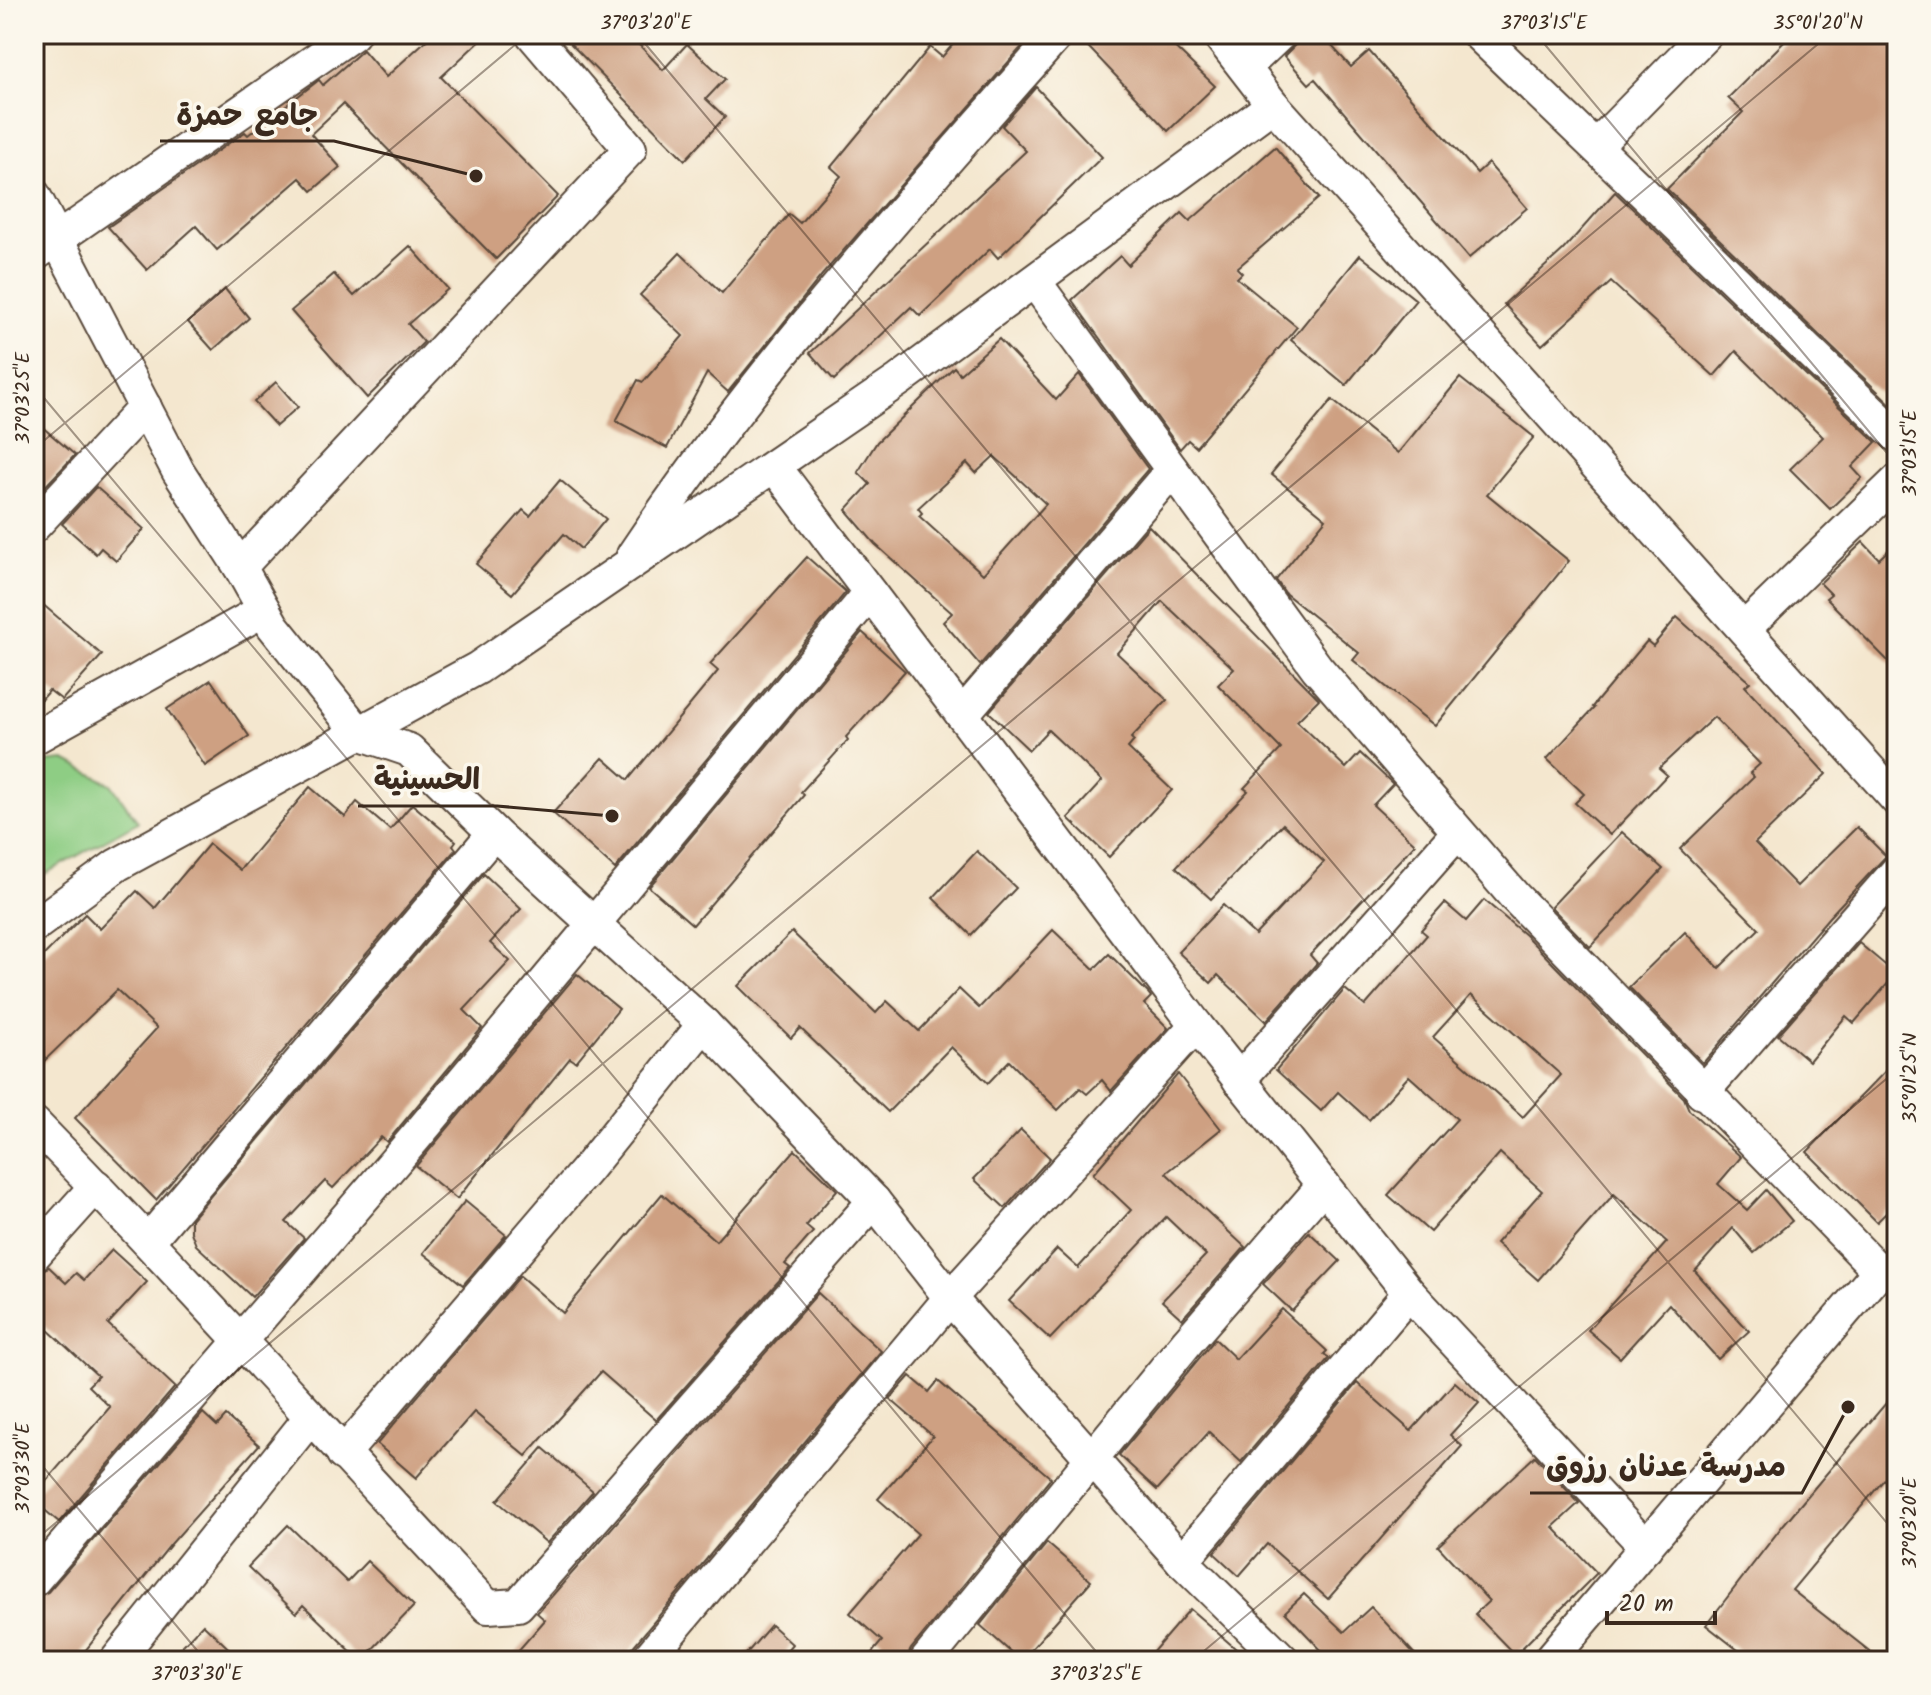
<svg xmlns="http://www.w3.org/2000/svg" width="1931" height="1695" font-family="Kalam,'Playpen Sans Arabic',sans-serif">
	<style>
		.green { fill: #8ecd84; stroke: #647c51; stroke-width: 2 }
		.building { fill: #cea082; fill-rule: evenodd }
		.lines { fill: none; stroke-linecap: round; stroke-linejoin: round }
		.street-casing { stroke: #574639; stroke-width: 36 }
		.street { stroke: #fff; stroke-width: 32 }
		.ticks { fill: none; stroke: #3b2a1e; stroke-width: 2; stroke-opacity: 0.45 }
		.leader { fill: none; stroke: #3b2a1e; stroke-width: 3 }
		.callout-dot { fill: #3b2a1e; stroke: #fbf7ec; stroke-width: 3 }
		.callout-label { font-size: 30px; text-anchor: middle; font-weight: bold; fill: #3b2a1e; stroke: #fbf7ec; stroke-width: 7; stroke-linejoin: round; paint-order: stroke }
		.neatline { fill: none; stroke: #3b2a1e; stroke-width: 3 }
		.ticks-label { font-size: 20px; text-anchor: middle; fill: #3b2a1e }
	</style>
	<rect width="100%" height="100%" fill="#fbf7ec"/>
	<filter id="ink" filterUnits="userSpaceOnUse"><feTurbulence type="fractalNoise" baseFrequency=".0125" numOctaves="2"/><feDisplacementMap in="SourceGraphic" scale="16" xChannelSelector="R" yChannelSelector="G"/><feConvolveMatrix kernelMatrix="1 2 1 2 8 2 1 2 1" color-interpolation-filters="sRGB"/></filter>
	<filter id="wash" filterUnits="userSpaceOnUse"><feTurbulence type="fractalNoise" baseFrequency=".006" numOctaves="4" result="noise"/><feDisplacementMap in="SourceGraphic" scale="32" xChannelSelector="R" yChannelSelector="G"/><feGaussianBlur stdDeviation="1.8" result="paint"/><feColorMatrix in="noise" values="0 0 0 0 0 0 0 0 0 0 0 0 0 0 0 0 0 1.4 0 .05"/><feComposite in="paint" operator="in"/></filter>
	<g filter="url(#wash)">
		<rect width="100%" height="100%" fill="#f4e7cf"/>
		<polygon class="green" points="65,760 111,784 138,822 34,880 34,763"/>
		<g id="blocks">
			<g class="building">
				<polygon points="433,34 487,34 441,77 558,196 496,259 343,104 311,134 340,167 312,191 300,178 217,250 196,226 147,270 108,227 245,132 248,135 319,80 323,85 363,50 386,77"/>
				<polygon points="561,34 629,34 663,70 687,44 725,79 706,99 725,117 685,160"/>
				<polygon points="962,34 1033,34 822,275 728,392 707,373 667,448 616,421 638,380 643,382 683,336 640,295 680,253 722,293 789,214 800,223 841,176 831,167 930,47 942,57"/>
				<polygon points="1076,34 1161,34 1215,86 1168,131"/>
				<polygon points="1306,34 1321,34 1351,67 1369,51 1477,173 1488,163 1527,208 1469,258 1315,79 1309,84 1284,56"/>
				<polygon points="1792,34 1897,34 1897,410 1667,189 1743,112 1728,98"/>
				<polygon points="1036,87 1102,157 998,258 990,249 920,316 911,307 834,380 810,353 1026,151 1002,126"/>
				<polygon points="1275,147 1319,198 1237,268 1242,273 1237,278 1297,327 1196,447 1188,440 1180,449 1072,300 1120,256 1128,265 1182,213 1190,221"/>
				<polygon points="1615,192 1876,442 1852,467 1862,478 1830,509 1790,469 1823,437 1736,351 1714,376 1611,282 1542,345 1504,304 1563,250"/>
				<polygon points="410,246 448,289 408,324 424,342 367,398 291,311 334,274 354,296"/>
				<polygon points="1360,255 1416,300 1346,385 1291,340"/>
				<polygon points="225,289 249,318 213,350 188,322"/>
				<path d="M999,339l57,61 23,-26 69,95 -168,196 -37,-43 9,-9 -77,-69 -29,-34 24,-26 -12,-12 19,-30 77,-75 6,7zM994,456l52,48 -63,70 -64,-58 3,-3 -4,-5 49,-45 9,10z"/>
				<polygon points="1460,378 1534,437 1487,494 1569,561 1435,726 1353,660 1359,653 1286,594 1276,580 1326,519 1271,474 1332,400 1398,453"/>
				<polygon points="276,382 298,407 276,426 254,402"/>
				<polygon points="34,420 75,455 34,498"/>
				<polygon points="560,480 606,519 581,549 564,534 512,594 476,564 523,510 530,516"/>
				<polygon points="96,487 144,529 116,561 101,548 96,554 62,524"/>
				<polygon points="1149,526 1319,699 1297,721 1346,768 1360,753 1393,784 1373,805 1415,844 1310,955 1317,963 1266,1021 1218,975 1211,983 1178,952 1223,905 1255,935 1324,862 1283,824 1211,899 1176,867 1248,791 1244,788 1281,749 1218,685 1234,669 1162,601 1117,653 1167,700 1131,738 1134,741 1128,748 1172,790 1109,857 1068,818 1102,781 1048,730 1029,750 989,712"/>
				<polygon points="1863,542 1879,559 1897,542 1897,670 1826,598 1831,594 1820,583"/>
				<polygon points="807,557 846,592 615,869 553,813 603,758 628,780 718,671 710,664"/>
				<polygon points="34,597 102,655 62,700 49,690 34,708"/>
				<polygon points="1677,617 1750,682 1745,686 1826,774 1755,843 1797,886 1857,827 1886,856 1829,917 1703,1063 1629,987 1685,932 1719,968 1759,929 1680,849 1754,777 1750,773 1760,764 1714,717 1659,768 1667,775 1610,835 1575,803 1584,794 1547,759 1594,708 1592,707 1647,641 1653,646"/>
				<polygon points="862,632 905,671 846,737 848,740 801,792 804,795 693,925 649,887"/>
				<polygon points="211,680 249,736 205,766 167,709"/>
				<polygon points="310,787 345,817 357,802 390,830 412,804 456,841 453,845 456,849 156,1200 75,1118 157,1028 117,990 34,1071 34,965 85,914 100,929 137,891 155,908 209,844 240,870"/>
				<polygon points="1622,832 1663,869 1590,947 1551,907"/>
				<polygon points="977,851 1016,888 971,935 933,898"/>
				<polygon points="484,874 521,909 490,943 510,961 464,1010 482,1028 387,1142 381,1137 333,1188 325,1181 286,1222 304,1238 252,1297 196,1245 191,1232 191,1219"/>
				<path d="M1484,900l41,35 159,163 5,12 52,47 -23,27 29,26 19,-20 26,31 -38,32 -21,-25 -38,43 54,60 -31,28 -49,-55 -49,54 -32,-28 79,-88 -53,-48 -76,86 -42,-37 46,-52 -42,-38 -70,79 -42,-37 69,-76 -48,-43 -40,44 -31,-28 -17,19 -45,-41 69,-81 20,17 62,-71 -6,-5 24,-27 21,18zM1471,995l90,80 -38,42 -90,-80z"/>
				<polygon points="1053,930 1094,969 1109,954 1148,993 1151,997 1144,1004 1168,1028 1111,1091 1102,1080 1087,1094 1080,1088 1058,1110 1009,1061 988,1083 951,1047 888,1112 800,1028 791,1038 738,986 792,932 876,1013 887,1001 919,1031 959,989 979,1008"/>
				<polygon points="1859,943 1896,974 1854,1023 1846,1016 1809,1061 1778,1035"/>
				<polygon points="577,974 619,1009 576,1062 570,1058 457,1199 416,1166"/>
				<polygon points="1897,1059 1897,1202 1877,1222 1807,1152"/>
				<polygon points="1178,1074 1221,1129 1166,1173 1245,1247 1182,1319 1162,1301 1206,1255 1166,1217 1050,1339 1009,1301 1057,1249 1078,1268 1131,1210 1093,1174"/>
				<polygon points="1021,1130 1050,1158 1005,1208 974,1179"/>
				<polygon points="795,1150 837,1190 806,1226 813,1232 785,1264 790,1268 656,1420 601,1372 526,1456 474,1412 416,1478 377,1444 520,1276 563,1313 662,1194 716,1241"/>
				<polygon points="465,1201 506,1235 463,1285 423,1253"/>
				<polygon points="1309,1232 1340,1261 1292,1311 1263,1284"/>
				<polygon points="112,1250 147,1282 108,1324 175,1387 59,1522 34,1501 34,1495 110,1407 88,1386 98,1376 34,1317 34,1273 49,1267 66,1283 76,1273 84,1280"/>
				<polygon points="818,1293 881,1351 631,1649 627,1661 509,1661 545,1620 537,1613"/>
				<polygon points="1282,1309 1327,1351 1324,1354 1329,1358 1241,1462 1209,1432 1157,1490 1119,1455 1215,1339 1236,1359"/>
				<polygon points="910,1376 929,1392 938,1381 1051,1478 911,1649 905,1661 865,1661 882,1641 850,1613 918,1534 878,1499 933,1436 890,1399"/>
				<polygon points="1455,1382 1479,1403 1450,1435 1462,1446 1328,1599 1267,1544 1239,1576 1214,1553 1357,1383 1411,1431"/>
				<polygon points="1897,1390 1897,1464 1792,1590 1882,1661 1752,1661 1706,1625 1784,1524"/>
				<polygon points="203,1413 217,1426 226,1416 259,1445 171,1544 77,1661 34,1661 34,1598 48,1592"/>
				<polygon points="543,1448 593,1491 547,1543 497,1501"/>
				<polygon points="1535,1456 1579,1503 1553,1527 1597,1573 1515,1655 1475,1614 1489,1601 1438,1546"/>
				<polygon points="288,1525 347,1582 367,1561 414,1606 361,1661 303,1605 296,1613 248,1567"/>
				<polygon points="1047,1543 1091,1581 1021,1661 980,1625"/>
				<polygon points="1304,1594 1344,1632 1371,1607 1421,1661 1313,1661 1323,1652 1285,1612"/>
				<polygon points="1190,1609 1250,1661 1145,1661"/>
				<polygon points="203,1624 242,1661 168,1661"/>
				<polygon points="771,1625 792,1644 778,1661 740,1661"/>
			</g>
		</g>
	</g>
	<g filter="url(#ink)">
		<use href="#blocks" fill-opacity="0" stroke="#574639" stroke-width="2"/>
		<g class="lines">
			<g class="street-casing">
				<g id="street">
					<polyline points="1218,34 1273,105 1897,800"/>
					<polyline points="1478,34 1897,436"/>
					<polyline points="1245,67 1280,34"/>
					<polyline points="1597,145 1706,34"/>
					<polyline points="34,195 178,471 240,567 273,626 359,733 409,750 494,833 704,1024 874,1201 950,1298 1182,1561 1284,1661"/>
					<polyline points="34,255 353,34"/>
					<polyline points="1035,282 1317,668 1515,897 1879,1271"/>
					<polyline points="775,467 1196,1025 1409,1293 1646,1547"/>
					<polyline points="34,526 145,407"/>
					<path d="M633,555c125,-187 277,-353 425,-521"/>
					<polyline points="240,567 630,149 532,34"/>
					<polyline points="1744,629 1897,481"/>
					<polyline points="962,715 1172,470"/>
					<polyline points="34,738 264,610"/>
					<polyline points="34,926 117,865 478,668 899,380 1273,105"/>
					<polyline points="1239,1080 1458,832"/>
					<polyline points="1702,1093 1897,871"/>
					<path d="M34,1123c155,158 301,323 454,484l30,-2 356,-404"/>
					<polyline points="149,1240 494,833"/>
					<polyline points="34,1255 96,1186"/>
					<polyline points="343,1454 588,1168 704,1024"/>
					<polyline points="1182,1561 1409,1293"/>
					<polyline points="34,1580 415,1138 870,593"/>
					<polyline points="116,1661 309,1419"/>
					<polyline points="646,1661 950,1298 1196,1025"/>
					<polyline points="926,1661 1188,1341 1324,1185"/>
					<polyline points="1549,1661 1879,1271 1897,1263"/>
				</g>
			</g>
			<use href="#street" class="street"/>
		</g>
	</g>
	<path class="ticks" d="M637,34l1260,1501M1536,34l361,431M34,386l1070,1275M34,449l494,-415M34,1456l172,205M34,1541l1796,-1507M1192,1661l705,-591"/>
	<path class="leader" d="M476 176L334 141H160M612 816L497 806H358M1848 1407L1802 1493H1530"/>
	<g class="callout-dot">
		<circle cx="476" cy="176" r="8"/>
		<circle cx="612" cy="816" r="8"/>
		<circle cx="1848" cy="1407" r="8"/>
	</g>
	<g class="callout-label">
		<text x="247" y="125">جامع حمزة</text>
		<text x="427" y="789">الحسينية</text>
		<text x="1666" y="1476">مدرسة عدنان رزوق</text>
	</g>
	<rect width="1931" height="1695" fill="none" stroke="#fbf7ec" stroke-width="88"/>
	<path d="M1607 1611v12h108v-12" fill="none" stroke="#3b2a1e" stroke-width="4"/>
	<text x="1619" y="1611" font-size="24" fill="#3b2a1e" stroke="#fbf7ec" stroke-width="6" paint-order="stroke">20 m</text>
	<rect x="44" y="44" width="1843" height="1607" class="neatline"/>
	<g class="ticks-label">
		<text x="646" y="29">37°03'20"E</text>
		<text x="1544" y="29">37°03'15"E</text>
		<text x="1818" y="29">35°01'20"N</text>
		<text transform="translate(22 398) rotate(-90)" y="7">37°03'25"E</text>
		<text transform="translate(1909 453) rotate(-90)" y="7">37°03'15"E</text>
		<text transform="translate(1909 1078) rotate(-90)" y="7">35°01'25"N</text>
		<text transform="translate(22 1468) rotate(-90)" y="7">37°03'30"E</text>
		<text transform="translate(1909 1523) rotate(-90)" y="7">37°03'20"E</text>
		<text x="197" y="1680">37°03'30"E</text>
		<text x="1096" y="1680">37°03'25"E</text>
	</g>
</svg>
